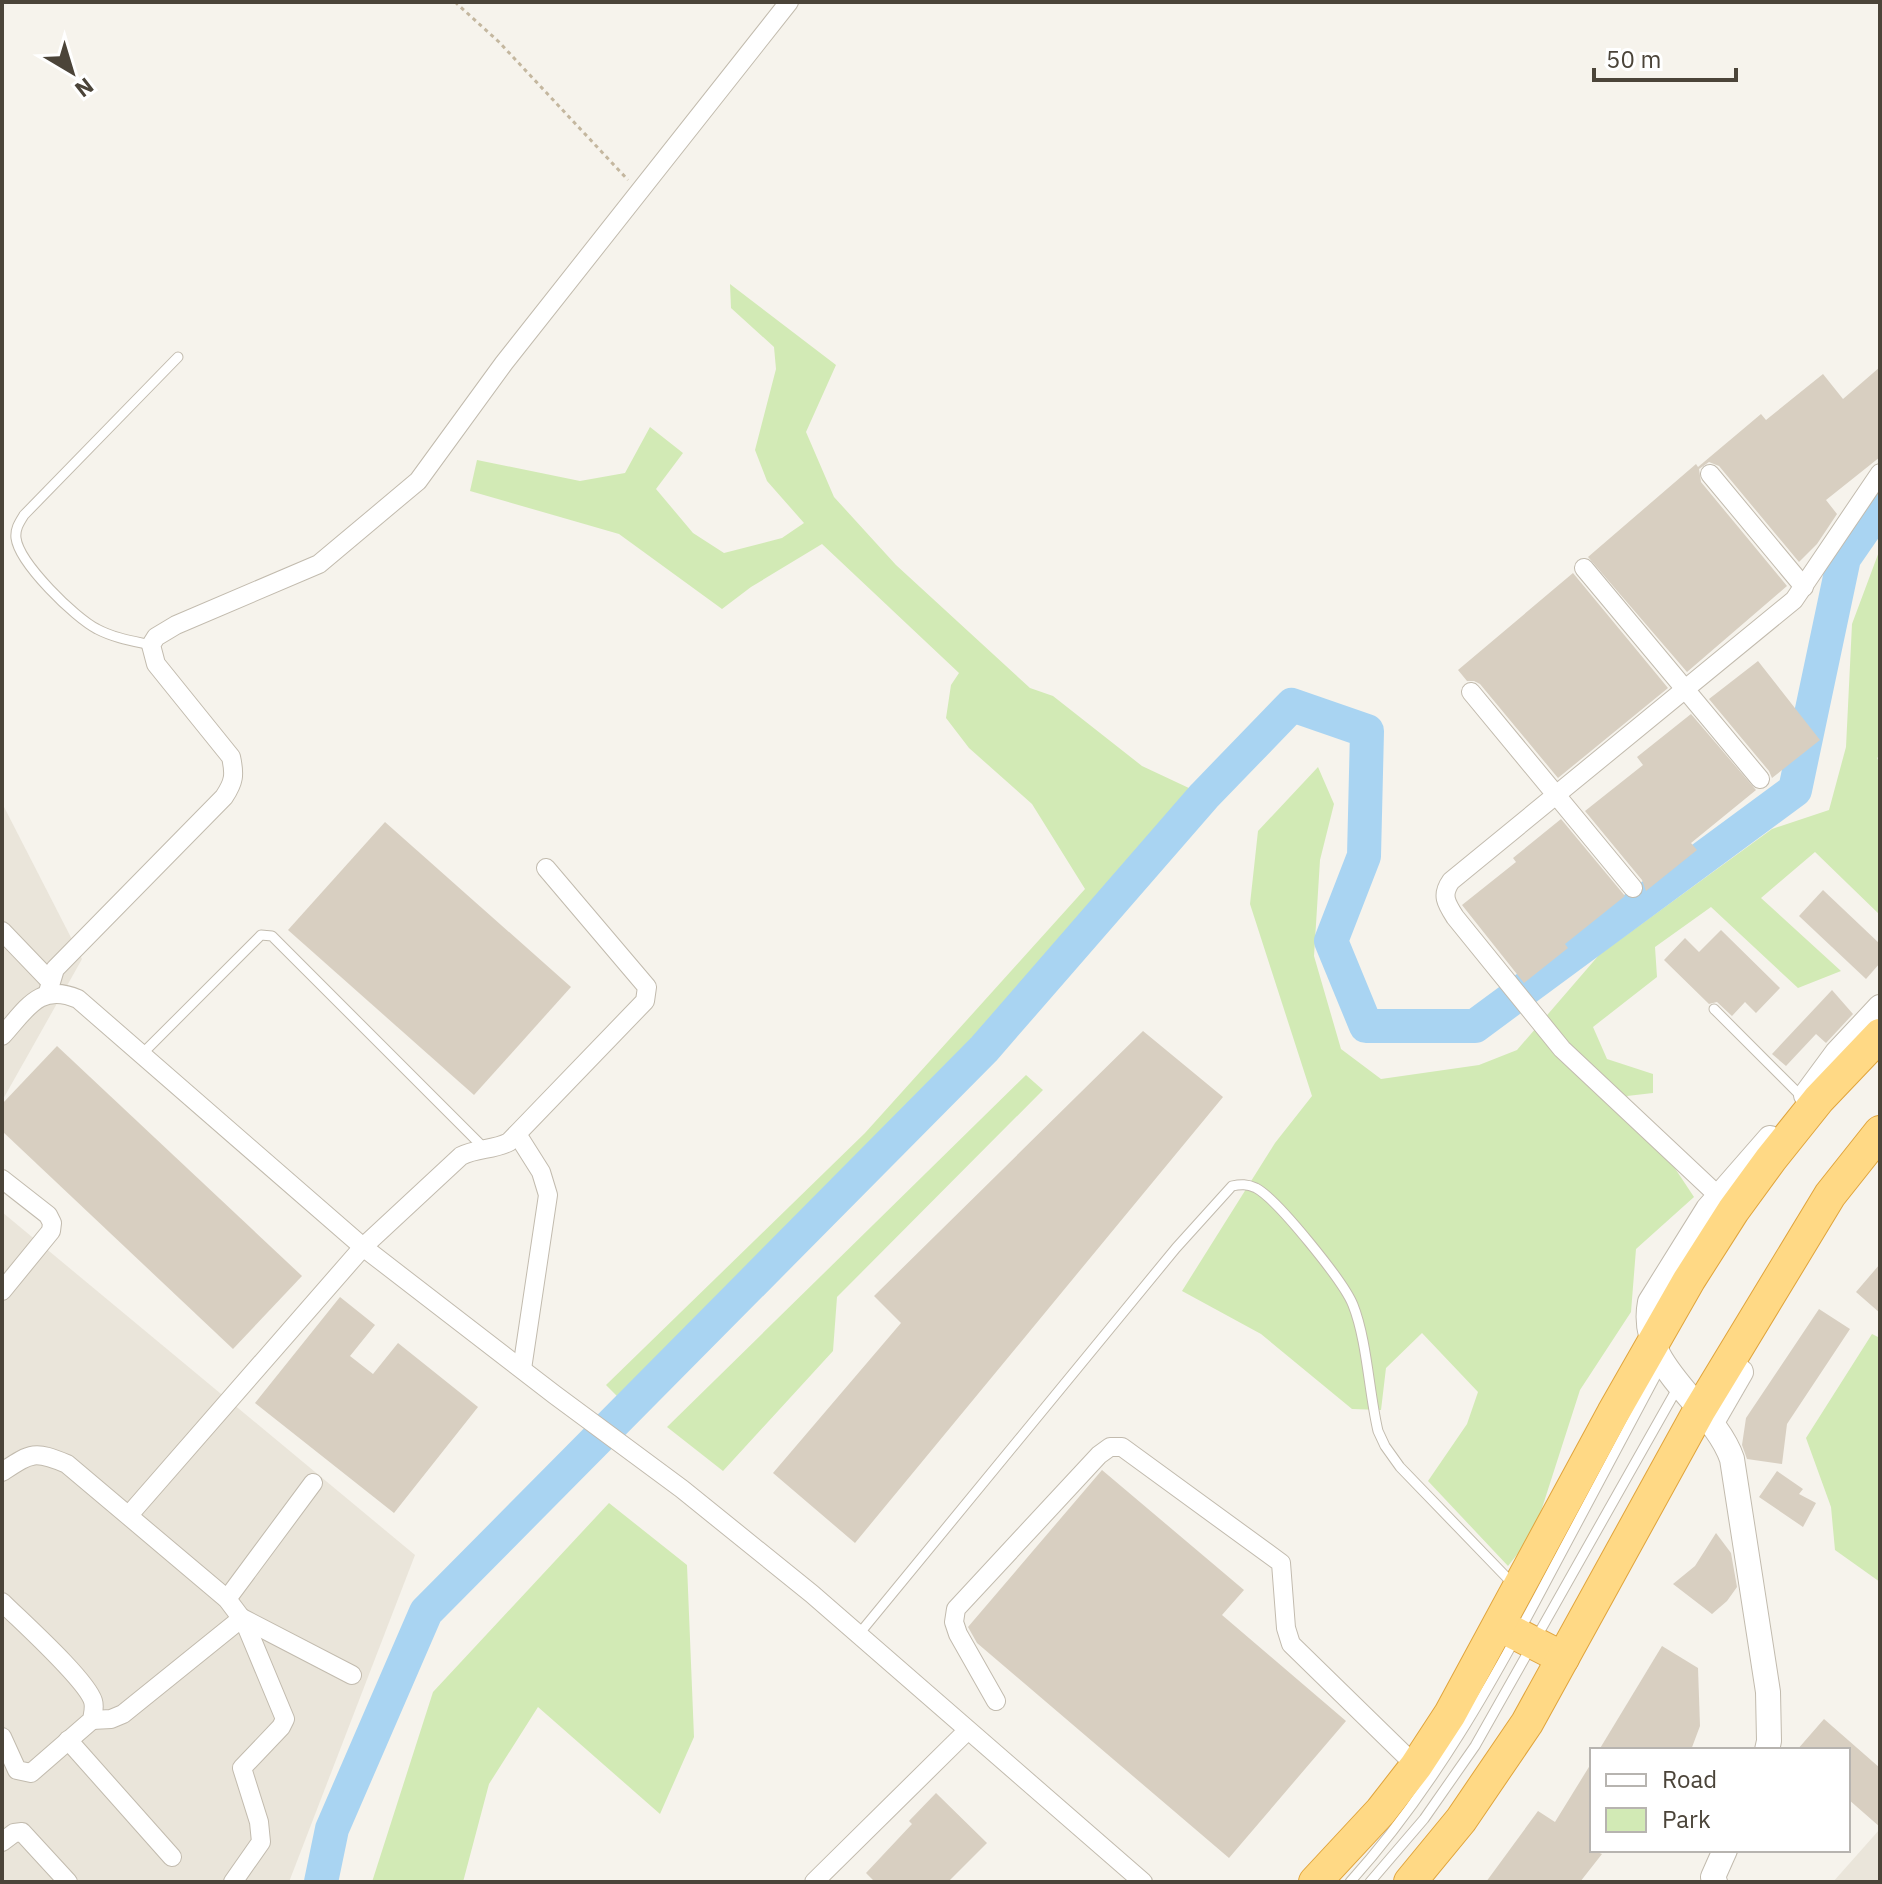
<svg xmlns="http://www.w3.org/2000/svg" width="1882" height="1884" font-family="'IBM Plex Sans',sans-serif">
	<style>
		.residential { fill: #eae5da }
		.green { fill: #d2eab5 }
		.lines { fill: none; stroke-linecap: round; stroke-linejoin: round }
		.river { stroke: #a9d4f2; stroke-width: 34 }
		.building { fill: #d8cfc1 }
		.service-casing { stroke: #c2bbae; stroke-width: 11 }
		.minor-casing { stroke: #c2bbae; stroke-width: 20 }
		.tertiary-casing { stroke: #c2bbae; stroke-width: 26 }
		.trunk-casing { stroke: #e0a43c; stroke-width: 34 }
		.path { stroke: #c4b79f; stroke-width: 3; stroke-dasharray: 4 4; stroke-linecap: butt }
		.service { stroke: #fff; stroke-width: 9 }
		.minor { stroke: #fff; stroke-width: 18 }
		.tertiary { stroke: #fff; stroke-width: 24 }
		.trunk { stroke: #ffd985; stroke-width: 32 }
	</style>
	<rect width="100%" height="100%" fill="#f6f3ec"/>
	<g class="residential">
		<polygon points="2,803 82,959 2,1101"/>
		<polygon points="2,1212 415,1555 289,1882 2,1882"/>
		<polygon points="1880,1829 1880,1882 1833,1882"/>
	</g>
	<g class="green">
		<polygon points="730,284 836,365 806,432 834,497 896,565 1030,688 1053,696 1142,766 1191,789 1120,878 934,1091 618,1397 606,1385 865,1133 1085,889 1032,804 969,748 946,718 951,685 959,673 822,544 751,587 722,609 619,534 470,491 477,460 580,481 625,473 650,427 683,453 656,489 693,533 724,553 782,538 804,523 767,481 755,450 776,369 774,347 731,308"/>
		<polygon points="1880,549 1880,755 1877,758 1880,764 1880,915 1815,852 1761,898 1841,971 1798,988 1711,907 1655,947 1657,977 1593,1027 1607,1059 1653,1074 1653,1093 1627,1096 1694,1197 1636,1249 1631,1312 1580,1390 1534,1533 1508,1566 1428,1481 1467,1424 1478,1392 1422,1333 1386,1368 1381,1410 1352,1409 1261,1334 1182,1291 1275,1143 1312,1096 1250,904 1258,831 1318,767 1334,804 1320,860 1314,956 1341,1049 1381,1079 1479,1065 1517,1050 1599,955 1772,829 1829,810 1846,747 1852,624"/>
		<polygon points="1026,1075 1043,1090 837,1297 833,1351 723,1471 667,1427"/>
		<polygon points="1872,1334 1880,1338 1880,1582 1835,1550 1831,1507 1806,1438"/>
		<polygon points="609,1503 687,1565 694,1737 660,1814 538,1707 489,1784 463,1882 372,1882 433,1692"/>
	</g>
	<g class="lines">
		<polyline class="river" points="321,1882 332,1829 426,1612 984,1049 1204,796 1292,705 1367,731 1364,856 1331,941 1366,1026 1475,1026 1795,790 1844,558 1880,506"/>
	</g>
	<g class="building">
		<polygon points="1880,367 1880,457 1826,500 1837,514 1817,544 1799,562 1719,466 1709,462 1699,469 1701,482 1787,586 1687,672 1588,557 1696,464 1698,467 1761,414 1766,420 1823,374 1843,399"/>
		<polygon points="1573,573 1668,688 1558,778 1480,684 1474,681 1467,681 1458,670"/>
		<polygon points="1758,661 1820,740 1772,778 1769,771 1709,699"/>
		<polygon points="1691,714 1756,790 1691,843 1697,850 1646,891 1642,880 1585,811 1643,765 1637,757"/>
		<polygon points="1561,819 1625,896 1565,944 1568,948 1524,983 1462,905 1516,862 1513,858"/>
		<polygon points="385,822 571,987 474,1095 288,930"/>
		<polygon points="1823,890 1880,944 1880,963 1866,979 1799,916"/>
		<polygon points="1721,930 1780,988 1756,1013 1745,1002 1732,1016 1717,1002 1709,1004 1664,960 1685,938 1699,952"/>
		<polygon points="1832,990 1853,1014 1826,1043 1816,1034 1786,1066 1772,1054"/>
		<polygon points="1143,1031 1223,1097 855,1543 773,1473 901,1323 874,1296"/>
		<polygon points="57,1046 302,1276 233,1349 2,1131 2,1104"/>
		<polygon points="1880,1264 1880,1313 1856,1292"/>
		<polygon points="340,1297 375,1325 350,1356 373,1374 398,1343 478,1407 394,1513 255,1403"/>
		<polygon points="1819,1309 1850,1329 1787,1424 1782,1464 1747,1459 1742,1445 1746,1418"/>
		<polygon points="1102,1470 1244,1590 1222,1615 1346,1721 1229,1858 977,1643 968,1627"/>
		<polygon points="1777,1471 1803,1489 1799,1494 1816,1503 1803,1527 1759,1497"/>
		<polygon points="1716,1533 1731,1553 1737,1587 1727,1601 1712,1614 1673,1584 1695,1566"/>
		<polygon points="1662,1646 1698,1668 1700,1726 1691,1750 1599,1750"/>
		<polygon points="1824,1719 1880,1768 1880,1827 1848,1799 1848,1750 1797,1750"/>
		<polygon points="1592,1762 1592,1850 1602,1854 1580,1882 1486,1882 1538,1811 1555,1822"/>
		<polygon points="936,1793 987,1843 948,1882 875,1882 866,1873 912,1824 909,1821"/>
	</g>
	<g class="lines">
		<g class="service-casing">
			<g id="service">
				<path d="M151,645c-18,-4 -37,-7 -54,-16 -22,-11 -78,-66 -81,-91 -1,-9 3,-15 8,-23l154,-158"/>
				<polyline points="1714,1009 1802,1097"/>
				<polyline points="142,1054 261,935 272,936 485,1149"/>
				<path d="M859,1634l317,-386 56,-62c9,-2 15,-2 24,2 21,11 88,94 97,117 14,35 16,88 25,126l7,15 15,21 113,117"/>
				<path d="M1350,1882c82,-91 142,-198 199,-306 38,-70 75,-140 112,-210"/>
				<polyline points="1370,1882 1424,1819 1475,1746 1678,1387"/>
			</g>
		</g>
		<g class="minor-casing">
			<g id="minor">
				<polyline points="1710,474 1804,587"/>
				<polyline points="1584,568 1760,779"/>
				<polyline points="1471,692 1633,888"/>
				<polyline points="2,931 50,981"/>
				<path d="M48,992l7,-23 169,-172c10,-15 11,-22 7,-40l-75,-93 -5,-19 5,-8 20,-12 143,-61 99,-83 86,-118 285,-361"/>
				<path d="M2,1036c24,-26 37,-54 76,-37l285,248 192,148 127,94 130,105 331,288"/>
				<polyline points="517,1134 541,1172 548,1195 522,1369"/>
				<polyline points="2,1179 48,1215 52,1223 51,1231 2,1291"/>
				<path d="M1726,1203l-164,-154 -107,-132c-9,-14 -14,-22 -4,-36l343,-281 86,-127"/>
				<path d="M2,1472c29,-19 32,-22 65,-8l160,135 18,24 40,96 -4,8 -39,41 17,54 2,20 -28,40"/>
				<path d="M129,1515l234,-268 98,-91c15,-8 33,-6 48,-14l136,-141 2,-14 -101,-119"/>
				<polyline points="227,1599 313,1483"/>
				<path d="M2,1602c19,19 84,77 91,99 2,6 0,12 -1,19l-61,53 -14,-3 -15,-33"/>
				<polyline points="996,1701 958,1634 954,1622 956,1609 1099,1455 1110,1447 1122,1447 1281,1563 1286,1628 1291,1644 1416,1766"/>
				<polyline points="92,1720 111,1719 123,1714 242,1618 352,1675"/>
				<polyline points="68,1740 172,1857"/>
				<polyline points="2,1842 14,1833 22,1832 68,1882"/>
				<polyline points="814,1882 967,1731"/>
			</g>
		</g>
		<g class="tertiary-casing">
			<g id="tertiary">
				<polyline points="1806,1095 1837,1053 1880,1007"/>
				<polyline points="1711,1424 1741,1372"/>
				<path d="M1767,1750l2,-9 -1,-49 -36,-233c-19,-55 -95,-91 -82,-157l58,-93 62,-71"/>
				<polyline points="1715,1882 1713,1877 1725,1850"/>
			</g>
		</g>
		<g class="trunk-casing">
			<g id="trunk">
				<polyline points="1499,1625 1563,1658"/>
				<polyline points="1315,1882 1381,1811 1416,1766 1450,1714 1613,1413 1689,1280 1733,1211 1771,1159 1819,1099 1880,1035"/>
				<polyline points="1410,1882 1461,1820 1527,1723 1699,1411 1830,1195 1880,1132"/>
			</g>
		</g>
		<polyline class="path" points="455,2 499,42 628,180"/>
		<use href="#service" class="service"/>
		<use href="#minor" class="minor"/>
		<use href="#tertiary" class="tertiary"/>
		<use href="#trunk" class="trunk"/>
	</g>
	<rect width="1882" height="1884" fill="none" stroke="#4b4439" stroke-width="8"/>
	<rect x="1590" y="1748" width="260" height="104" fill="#ffffff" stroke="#b7b4b0" stroke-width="2"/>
	<rect x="1606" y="1774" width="40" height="12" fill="#ffffff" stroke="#b7b4b0" stroke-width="2"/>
	<text x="1662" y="1788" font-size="24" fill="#4b4439">Road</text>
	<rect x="1606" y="1808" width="40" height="24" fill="#d2eab5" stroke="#b7b4b0" stroke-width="2"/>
	<text x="1662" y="1828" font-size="24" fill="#4b4439">Park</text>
	<g transform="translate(72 72) rotate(142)" stroke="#ffffff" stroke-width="6" paint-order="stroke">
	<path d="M0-6L14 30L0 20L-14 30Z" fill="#4b4439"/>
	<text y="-12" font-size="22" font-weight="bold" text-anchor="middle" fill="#4b4439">N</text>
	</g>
	<path d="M1594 68v12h142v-12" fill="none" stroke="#4b4439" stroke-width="4"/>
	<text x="1606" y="68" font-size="24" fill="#4b4439" stroke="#ffffff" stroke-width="6" paint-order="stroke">50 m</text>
</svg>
